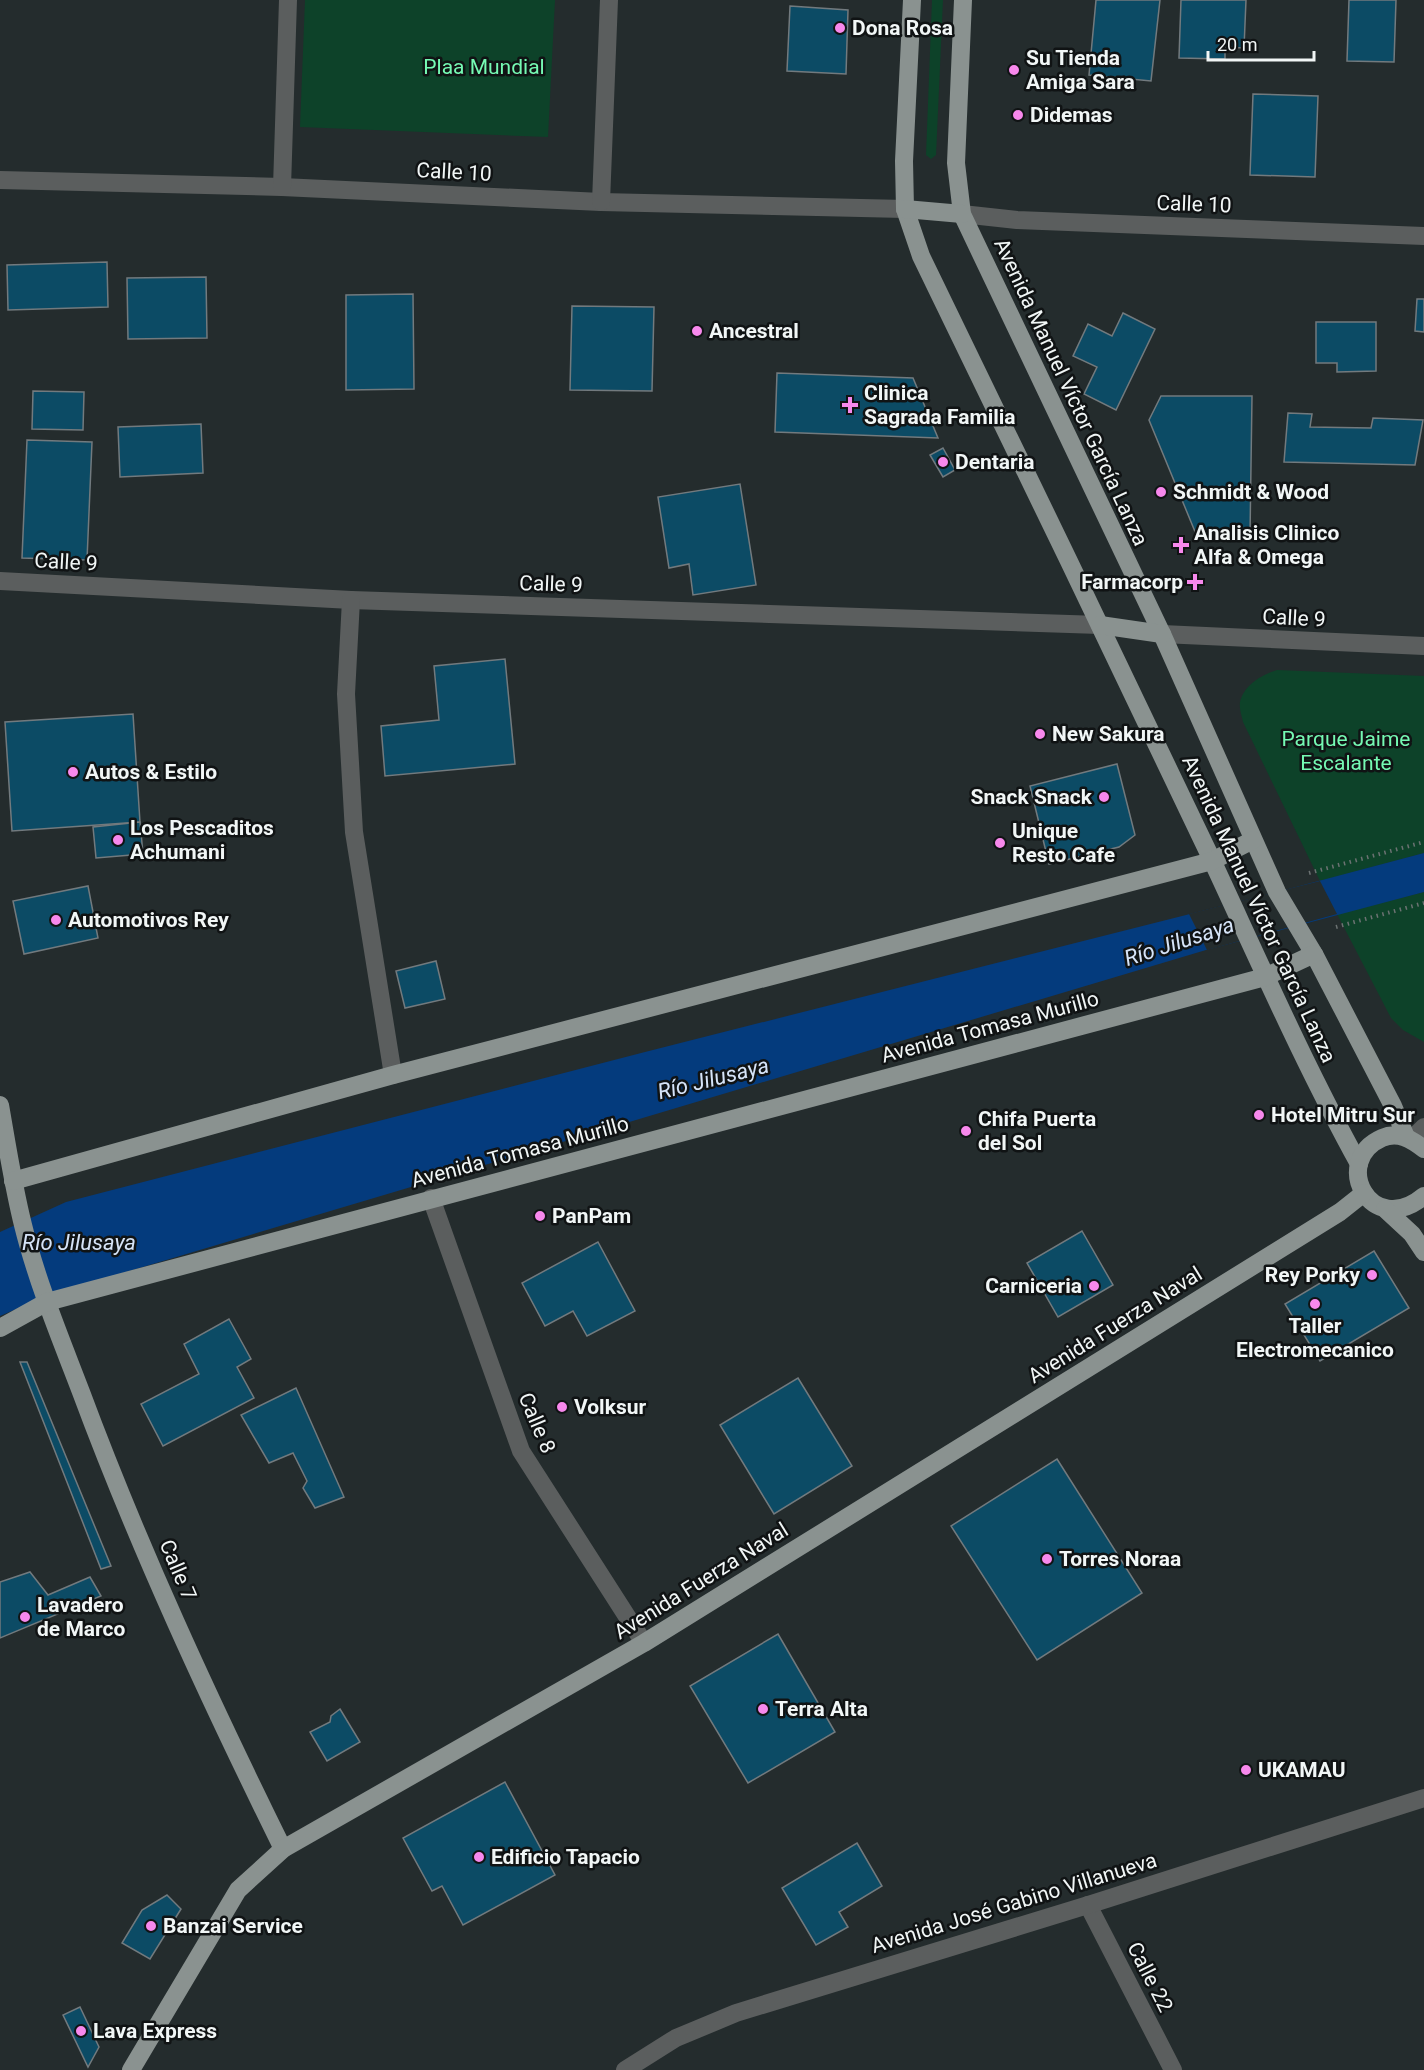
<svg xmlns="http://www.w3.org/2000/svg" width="1424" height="2070" font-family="Roboto,sans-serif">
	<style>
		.green { fill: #0d4229 }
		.water { fill: #043b7d }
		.pier { fill: #242c2d }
		.building { fill: #0c4b65; stroke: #727a7e; stroke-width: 1.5 }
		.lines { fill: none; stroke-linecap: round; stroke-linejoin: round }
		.path { stroke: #6b7272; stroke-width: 4; stroke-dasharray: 1.5 4.5; stroke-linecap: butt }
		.minor { stroke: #5b5e5e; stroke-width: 18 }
		.major { stroke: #8a9290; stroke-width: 18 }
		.poi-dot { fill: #f788ec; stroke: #101314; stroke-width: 2 }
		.labels { text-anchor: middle; stroke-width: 5; stroke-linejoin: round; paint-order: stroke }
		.poi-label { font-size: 21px; font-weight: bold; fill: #f1f6f6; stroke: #101314; text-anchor: start }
		.park-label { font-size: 21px; fill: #75f9b3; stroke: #101314 }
		.street-label { font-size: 21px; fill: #f1f6f6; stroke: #101314 }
		.water-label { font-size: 22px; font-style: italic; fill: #d6e4f8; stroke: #101314 }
	</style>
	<rect width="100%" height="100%" fill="#242c2d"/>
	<g class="green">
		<polygon points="305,0 555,0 548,137 300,127"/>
		<polygon points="932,0 943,0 936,155 931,159 926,155"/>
		<path d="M1277,670l147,6v177l-104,28 -77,-159c-1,-5 -4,-14 -3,-20 4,-17 21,-27 37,-32z"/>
		<polygon points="1424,892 1424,1042 1403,1030 1391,1018 1337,914"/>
	</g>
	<polygon class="water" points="1424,853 1424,892 1206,950 49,1295 0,1316 0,1232 66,1202 645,1052 1277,892"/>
	<polygon class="pier" points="1320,881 1337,914 1207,950 1189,914"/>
	<g class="building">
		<polygon points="1096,0 1160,0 1151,81 1089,75"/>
		<polygon points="1181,0 1246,0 1244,48 1225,47 1225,59 1179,58"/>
		<polygon points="1349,0 1396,0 1394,62 1347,61"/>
		<polygon points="790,6 848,10 846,74 787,71"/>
		<polygon points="1253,94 1318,96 1315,177 1250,175"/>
		<polygon points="107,262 108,307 8,310 7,265"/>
		<polygon points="206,277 207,338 128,339 127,278"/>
		<polygon points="413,294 414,389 346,390 346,295"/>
		<polygon points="1417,299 1424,299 1424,332 1415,331"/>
		<polygon points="572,306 654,307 652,391 570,390"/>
		<polygon points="1123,313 1155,329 1116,410 1084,394 1097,367 1073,356 1088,324 1112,336"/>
		<polygon points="1316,322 1376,322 1376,371 1337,372 1337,363 1316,363"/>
		<polygon points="777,373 913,378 938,438 775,432"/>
		<polygon points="33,391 84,392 83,430 32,429"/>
		<polygon points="1161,396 1252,396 1250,535 1196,534 1149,420"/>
		<polygon points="1288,413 1312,414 1310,427 1371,428 1373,418 1423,420 1415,465 1284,462"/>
		<polygon points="201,424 203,473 120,477 118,427"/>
		<polygon points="27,440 92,442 87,560 22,558"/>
		<polygon points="943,448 955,470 943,477 930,455"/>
		<polygon points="740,484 756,585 693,595 689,564 669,568 658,497"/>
		<polygon points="505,659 515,764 385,776 381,726 439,720 434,666"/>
		<polygon points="133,714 140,822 12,831 5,722"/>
		<polygon points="1117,764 1135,835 1119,847 1049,864 1030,786"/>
		<polygon points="140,822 143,854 96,858 93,827"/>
		<polygon points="88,886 98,938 24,954 13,901"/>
		<polygon points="436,961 445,999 405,1008 396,971"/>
		<polygon points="1082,1231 1113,1285 1058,1317 1027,1263"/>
		<polygon points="598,1242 635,1311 587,1336 573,1311 545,1326 522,1283"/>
		<polygon points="1374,1251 1409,1308 1320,1361 1285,1304"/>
		<polygon points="229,1319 251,1359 237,1367 254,1398 163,1446 141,1404 199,1374 184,1344"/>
		<polygon points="20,1362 27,1362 111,1566 101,1569"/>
		<polygon points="798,1378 852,1466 774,1514 720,1425"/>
		<polygon points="296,1388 344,1497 315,1508 303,1488 307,1481 293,1453 269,1463 241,1415"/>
		<polygon points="1057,1459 1142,1593 1037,1660 951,1526"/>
		<polygon points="30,1572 48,1595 90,1577 101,1596 0,1638 0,1582"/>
		<polygon points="778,1634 835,1732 748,1783 690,1686"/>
		<polygon points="340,1709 360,1742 327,1761 310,1732 330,1722 331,1716"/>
		<polygon points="505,1782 555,1875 463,1925 442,1886 432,1891 403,1838"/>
		<polygon points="857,1843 882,1886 839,1912 848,1927 816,1945 782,1888"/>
		<polygon points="167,1895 181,1909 150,1959 122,1943 142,1910"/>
		<polygon points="80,2007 99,2047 88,2067 63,2015"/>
	</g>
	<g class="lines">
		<g class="path">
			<polyline points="1309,873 1424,842"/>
			<polyline points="1336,927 1424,903"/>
		</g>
		<g class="minor">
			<polyline points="0,180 282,187 601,202 905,209"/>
			<polyline points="282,187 288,0"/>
			<polyline points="601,202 609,0"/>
			<polyline points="962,214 1017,220 1424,236"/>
			<polyline points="0,581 351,600 1100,625"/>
			<polyline points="351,600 346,694 354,832 393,1075"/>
			<polyline points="1162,634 1424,646"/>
			<polyline points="1412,1139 1424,1127"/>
			<polyline points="431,1198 521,1451 644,1643"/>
			<polyline points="1088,1905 1173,2070"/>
			<polyline points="625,2070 676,2038 736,2013 1088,1905 1424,1798"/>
		</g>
		<g class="major">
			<path d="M912,0l-8,161 1,48 16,47c97,200 195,401 290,602 48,103 93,206 148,306"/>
			<polyline points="963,0 956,163 962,214 1162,634 1277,892 1314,954 1393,1106 1406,1137"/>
			<polyline points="905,209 962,214"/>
			<polyline points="1100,625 1162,634"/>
			<path d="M0,1105c7,40 13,80 23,120 14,57 37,112 58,167 58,156 128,307 202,457"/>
			<path d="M1424,1149c-13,-10 -26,-18 -42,-11 -52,23 -11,102 42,58"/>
			<polyline points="13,1181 393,1075 1212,861 1253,840"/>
			<polyline points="1385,1209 1412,1234 1424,1252"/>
			<polyline points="0,1328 47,1302 1265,977 1314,954"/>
			<polyline points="131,2070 238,1890 283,1849 644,1643 1340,1212 1364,1193"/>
		</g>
	</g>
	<g class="poi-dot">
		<circle cx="840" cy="28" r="6"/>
		<circle cx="1014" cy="70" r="6"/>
		<circle cx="1018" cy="115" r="6"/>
		<circle cx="697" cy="331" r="6"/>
		<path d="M847 396h6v6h6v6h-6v6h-6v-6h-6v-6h6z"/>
		<circle cx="943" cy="462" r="6"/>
		<circle cx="1161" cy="492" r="6"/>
		<path d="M1178 536h6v6h6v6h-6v6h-6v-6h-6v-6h6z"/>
		<path d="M1192 573h6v6h6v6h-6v6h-6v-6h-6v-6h6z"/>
		<circle cx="1040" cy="734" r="6"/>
		<circle cx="73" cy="772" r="6"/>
		<circle cx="1104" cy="797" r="6"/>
		<circle cx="118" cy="840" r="6"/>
		<circle cx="1000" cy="843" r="6"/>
		<circle cx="56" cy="920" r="6"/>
		<circle cx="1259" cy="1115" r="6"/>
		<circle cx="966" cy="1131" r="6"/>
		<circle cx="540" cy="1216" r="6"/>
		<circle cx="1372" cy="1275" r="6"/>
		<circle cx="1094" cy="1286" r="6"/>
		<circle cx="1315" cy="1304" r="6"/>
		<circle cx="562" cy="1407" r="6"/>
		<circle cx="1047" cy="1559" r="6"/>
		<circle cx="25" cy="1617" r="6"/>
		<circle cx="763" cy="1709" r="6"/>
		<circle cx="1246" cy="1770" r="6"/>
		<circle cx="479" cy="1857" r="6"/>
		<circle cx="151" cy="1926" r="6"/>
		<circle cx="81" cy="2031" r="6"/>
	</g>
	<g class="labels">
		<g class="poi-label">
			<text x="852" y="35">Dona Rosa</text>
			<text x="1026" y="65">Su Tienda<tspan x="1026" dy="24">Amiga Sara</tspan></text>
			<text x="1030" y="122">Didemas</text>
			<text x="709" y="338">Ancestral</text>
			<text x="864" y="400">Clinica<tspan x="864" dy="24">Sagrada Familia</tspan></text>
			<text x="955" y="469">Dentaria</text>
			<text x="1173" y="499">Schmidt &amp; Wood</text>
			<text x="1194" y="540">Analisis Clinico<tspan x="1194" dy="24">Alfa &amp; Omega</tspan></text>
			<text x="1183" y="589" text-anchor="end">Farmacorp</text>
			<text x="1052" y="741">New Sakura</text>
			<text x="85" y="779">Autos &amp; Estilo</text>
			<text x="1092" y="804" text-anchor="end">Snack Snack</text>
			<text x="130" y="835">Los Pescaditos<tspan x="130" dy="24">Achumani</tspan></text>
			<text x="1012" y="838">Unique<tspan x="1012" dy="24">Resto Cafe</tspan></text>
			<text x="68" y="927">Automotivos Rey</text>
			<text x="1271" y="1122">Hotel Mitru Sur</text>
			<text x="978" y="1126">Chifa Puerta<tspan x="978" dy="24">del Sol</tspan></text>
			<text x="552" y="1223">PanPam</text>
			<text x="1360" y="1282" text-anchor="end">Rey Porky</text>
			<text x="1082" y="1293" text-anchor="end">Carniceria</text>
			<text x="1315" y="1333" text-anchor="middle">Taller<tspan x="1315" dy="24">Electromecanico</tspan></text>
			<text x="574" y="1414">Volksur</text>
			<text x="1059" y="1566">Torres Noraa</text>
			<text x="37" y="1612">Lavadero<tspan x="37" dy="24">de Marco</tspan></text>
			<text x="775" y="1716">Terra Alta</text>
			<text x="1258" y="1777">UKAMAU</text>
			<text x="491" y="1864">Edificio Tapacio</text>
			<text x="163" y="1933">Banzai Service</text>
			<text x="93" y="2038">Lava Express</text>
		</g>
		<g class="park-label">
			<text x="484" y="74">Plaa Mundial</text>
			<text x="1346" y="746">Parque Jaime<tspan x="1346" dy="24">Escalante</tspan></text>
		</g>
		<g class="street-label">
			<text transform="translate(454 172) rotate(3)" y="7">Calle 10</text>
			<text transform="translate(1194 204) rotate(2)" y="7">Calle 10</text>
			<text transform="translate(1071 392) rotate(65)" y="7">Avenida Manuel Víctor García Lanza</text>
			<text transform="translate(66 562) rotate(3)" y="7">Calle 9</text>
			<text transform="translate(551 584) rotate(2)" y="7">Calle 9</text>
			<text transform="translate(1294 618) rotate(3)" y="7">Calle 9</text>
			<text transform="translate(1259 909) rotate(65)" y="7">Avenida Manuel Víctor García Lanza</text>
			<text transform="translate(990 1027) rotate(-15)" y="7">Avenida Tomasa Murillo</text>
			<text transform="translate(520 1152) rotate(-15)" y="7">Avenida Tomasa Murillo</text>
			<text transform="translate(1115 1325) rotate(-32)" y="7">Avenida Fuerza Naval</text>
			<text transform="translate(537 1423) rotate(67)" y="7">Calle 8</text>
			<text transform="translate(178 1570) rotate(67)" y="7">Calle 7</text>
			<text transform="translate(701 1581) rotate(-32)" y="7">Avenida Fuerza Naval</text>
			<text transform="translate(1014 1903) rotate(-17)" y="7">Avenida José Gabino Villanueva</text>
			<text transform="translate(1150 1977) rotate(63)" y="7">Calle 22</text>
		</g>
		<g class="water-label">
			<text transform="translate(1179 941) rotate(-18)" y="8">Río Jilusaya</text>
			<text transform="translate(713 1078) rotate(-14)" y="8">Río Jilusaya</text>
			<text x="79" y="1250">Río Jilusaya</text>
		</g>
	</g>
	<path d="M1208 51v9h106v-9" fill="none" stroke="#f1f6f6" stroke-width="3"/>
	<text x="1217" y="51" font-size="18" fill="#f1f6f6" stroke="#101314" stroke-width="4.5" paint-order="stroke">20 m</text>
</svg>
